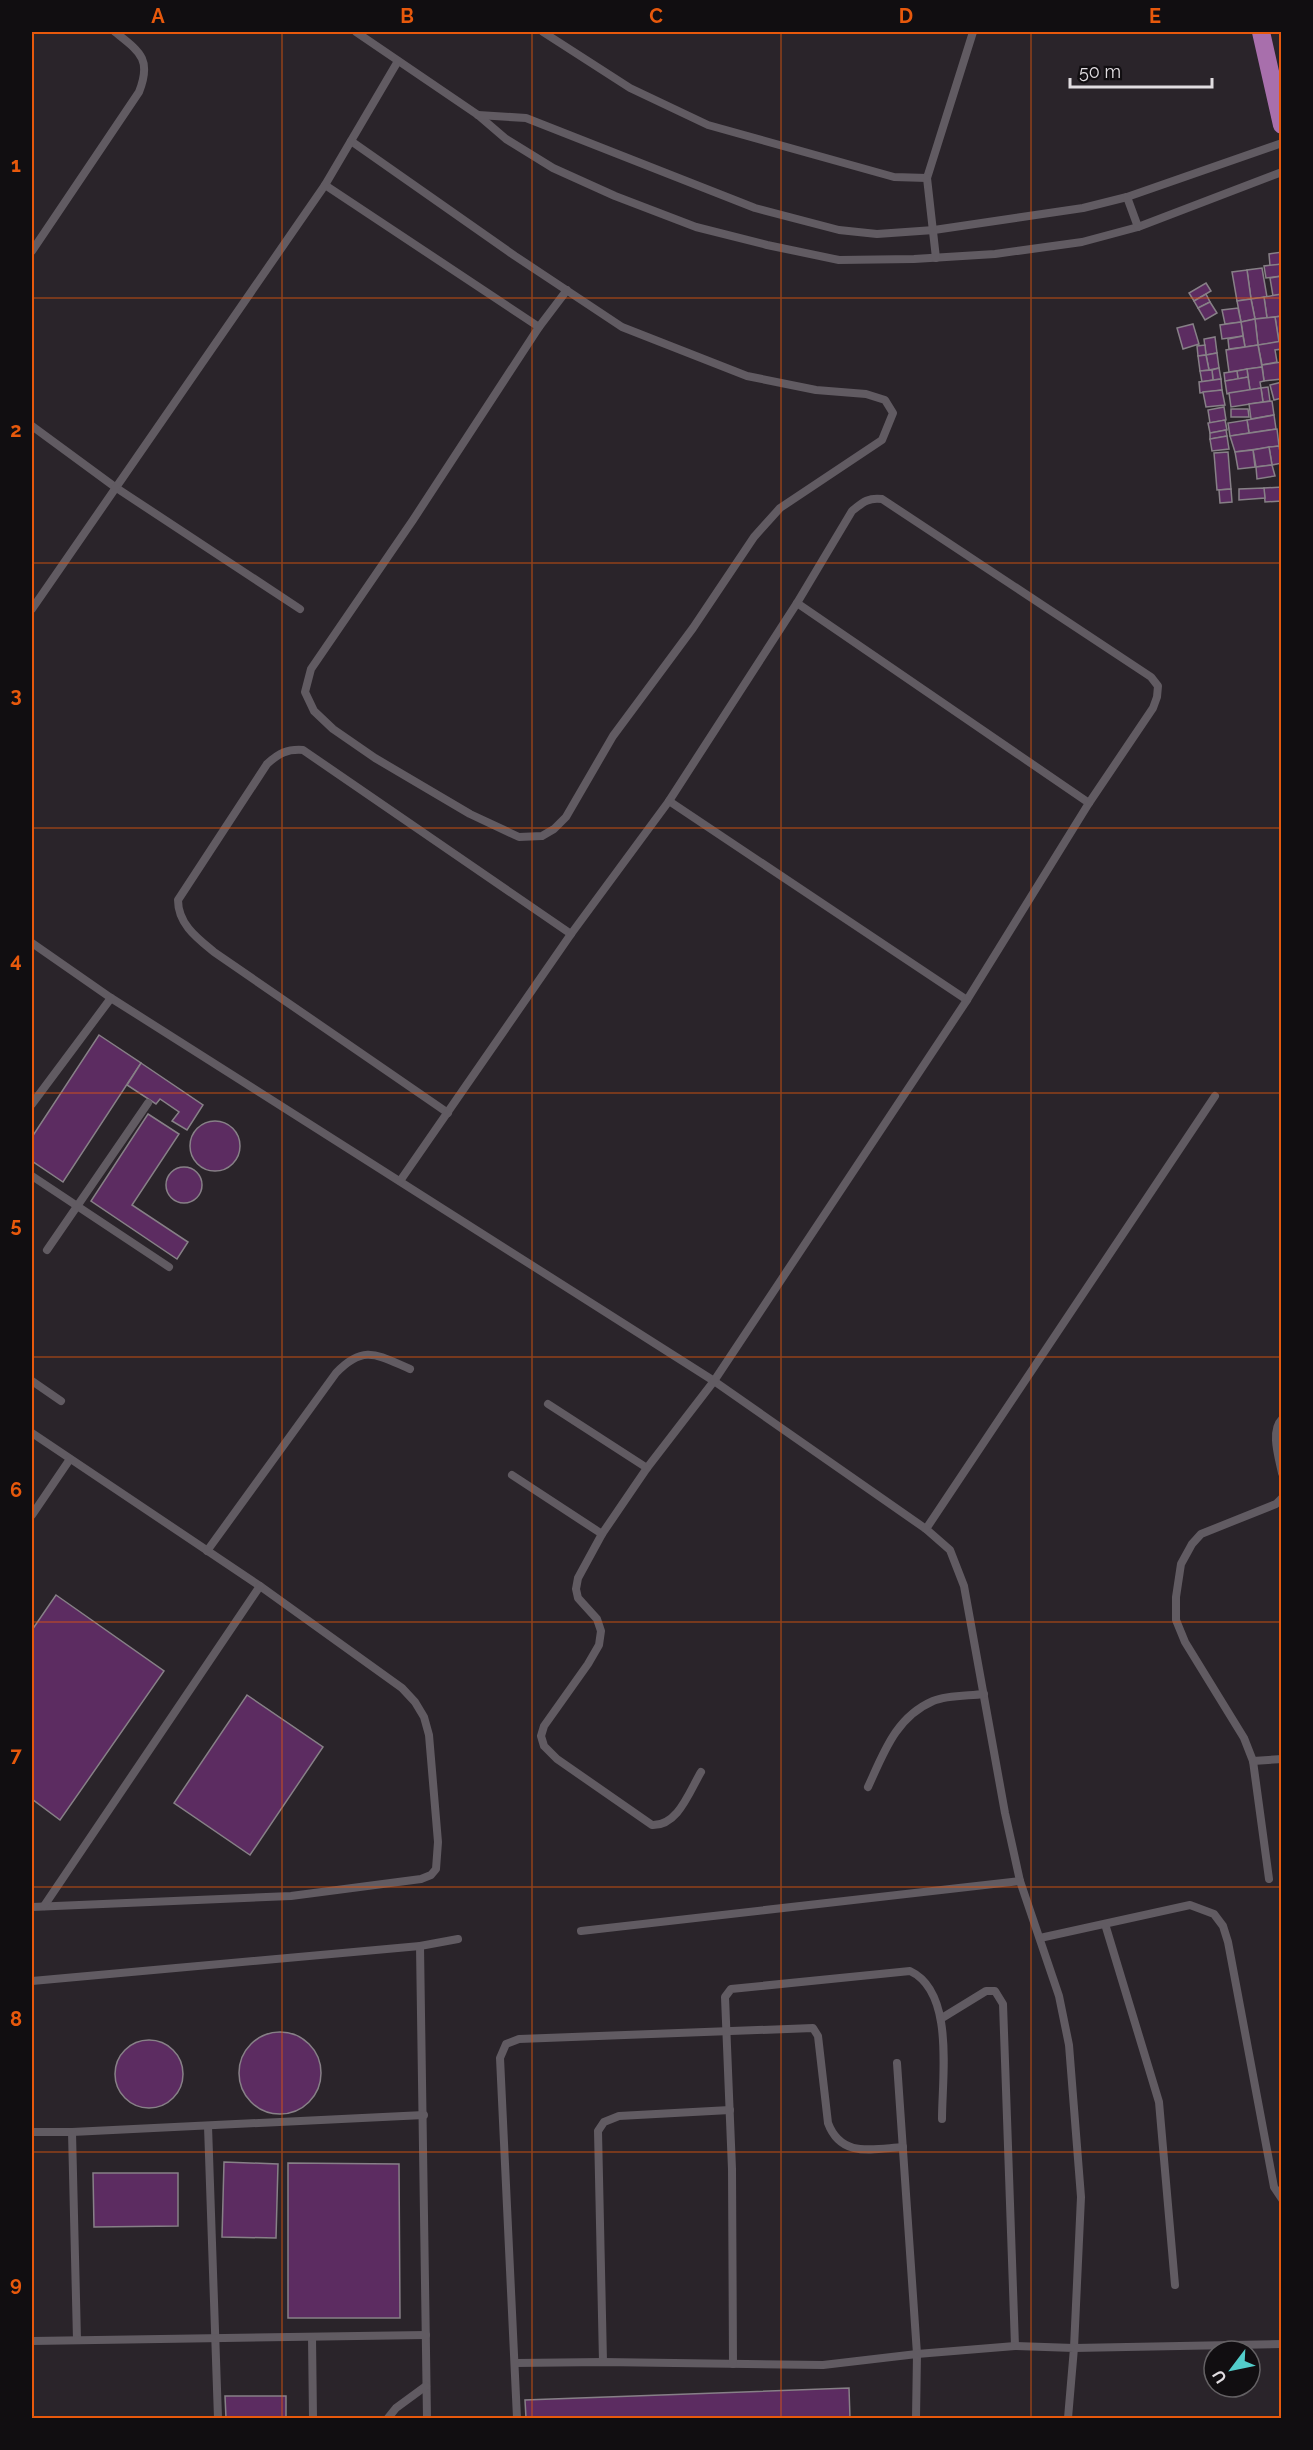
<svg xmlns="http://www.w3.org/2000/svg" width="1313" height="2450" font-family="Raleway,sans-serif">
	<style>
		.building { fill: #5c2c61; stroke: #878087; stroke-width: 1.5 }
		.lines { fill: none; stroke-linecap: round; stroke-linejoin: round }
		.service { stroke: #615b62; stroke-width: 8 }
		.trunk { stroke: #a86fac; stroke-width: 18 }
		.grid { fill: none; stroke: #e8590c; stroke-width: 1.5; stroke-opacity: 0.55 }
		.neatline { fill: none; stroke: #e8590c; stroke-width: 2 }
		.grid-label { font-size: 20px; text-anchor: middle; font-weight: bold; fill: #e8590c }
	</style>
	<rect width="100%" height="100%" fill="#2a242a"/>
	<g class="building">
		<polygon points="1282,252 1282,264 1270,266 1269,254"/>
		<polygon points="1282,264 1282,276 1266,278 1264,266"/>
		<polygon points="1262,268 1267,297 1251,299 1247,270"/>
		<polygon points="1247,270 1251,299 1237,301 1232,272"/>
		<polygon points="1282,276 1282,294 1273,296 1270,278"/>
		<polygon points="1206,283 1211,291 1194,301 1189,293"/>
		<polygon points="1206,294 1210,302 1198,308 1194,301"/>
		<polygon points="1282,294 1282,316 1267,318 1264,297"/>
		<polygon points="1264,297 1267,318 1255,319 1251,299"/>
		<polygon points="1251,299 1255,319 1241,322 1237,301"/>
		<polygon points="1210,302 1217,313 1205,320 1198,308"/>
		<polygon points="1238,308 1241,322 1225,324 1222,310"/>
		<polygon points="1282,316 1282,341 1279,342 1275,317"/>
		<polygon points="1275,317 1279,342 1258,345 1255,319"/>
		<polygon points="1255,319 1258,345 1245,347 1241,322"/>
		<polygon points="1241,322 1243,336 1222,339 1220,325"/>
		<polygon points="1193,324 1199,344 1183,349 1177,328"/>
		<polygon points="1243,336 1245,347 1229,349 1228,339"/>
		<polygon points="1215,337 1217,353 1206,355 1204,339"/>
		<polygon points="1282,341 1282,349 1275,350 1277,362 1262,365 1258,345"/>
		<polygon points="1205,345 1206,355 1198,356 1197,346"/>
		<polygon points="1258,345 1262,367 1229,372 1226,350"/>
		<polygon points="1217,353 1219,368 1209,370 1206,355"/>
		<polygon points="1206,355 1209,370 1200,371 1198,356"/>
		<polygon points="1281,362 1282,379 1264,381 1262,365"/>
		<polygon points="1262,367 1264,381 1260,382 1261,388 1250,390 1247,369"/>
		<polygon points="1219,368 1221,379 1213,380 1212,370"/>
		<polygon points="1247,369 1248,377 1238,379 1237,371"/>
		<polygon points="1212,370 1213,380 1202,382 1200,371"/>
		<polygon points="1237,371 1238,379 1225,381 1224,373"/>
		<polygon points="1248,377 1250,390 1227,394 1225,381"/>
		<polygon points="1221,379 1222,390 1200,393 1199,382"/>
		<polygon points="1282,382 1282,398 1274,400 1270,385"/>
		<polygon points="1268,387 1270,401 1263,402 1261,388"/>
		<polygon points="1261,388 1263,402 1231,407 1229,393"/>
		<polygon points="1222,390 1225,405 1206,407 1203,392"/>
		<polygon points="1272,401 1274,415 1251,419 1249,404"/>
		<polygon points="1224,407 1226,420 1210,423 1208,410"/>
		<polygon points="1231,409 1248,409 1249,417 1231,417"/>
		<polygon points="1274,415 1276,429 1249,433 1247,420"/>
		<polygon points="1225,420 1227,430 1210,433 1208,423"/>
		<polygon points="1247,420 1249,433 1230,436 1228,423"/>
		<polygon points="1277,429 1279,446 1235,452 1230,436"/>
		<polygon points="1226,430 1227,436 1210,439 1210,433"/>
		<polygon points="1227,436 1229,449 1212,451 1210,439"/>
		<polygon points="1279,446 1282,463 1272,465 1269,447"/>
		<polygon points="1269,447 1272,465 1256,467 1253,450"/>
		<polygon points="1253,450 1255,467 1238,469 1235,452"/>
		<polygon points="1228,452 1231,489 1217,490 1214,453"/>
		<polygon points="1272,465 1275,476 1257,479 1256,467"/>
		<polygon points="1282,487 1282,501 1265,502 1264,488"/>
		<polygon points="1264,488 1265,498 1239,500 1239,489"/>
		<polygon points="1231,489 1232,502 1220,503 1219,490"/>
		<polygon points="99,1035 141,1063 63,1182 32,1161 32,1137"/>
		<polygon points="141,1063 203,1105 187,1130 172,1121 179,1112 160,1099 156,1104 127,1085"/>
		<polygon points="148,1114 179,1134 132,1205 188,1242 177,1259 91,1201"/>
		<circle cx="215" cy="1146" r="25"/>
		<circle cx="184" cy="1185" r="18"/>
		<polygon points="56,1595 164,1671 60,1820 32,1799 32,1630"/>
		<polygon points="247,1695 323,1747 250,1855 174,1803"/>
		<circle cx="280" cy="2073" r="41"/>
		<circle cx="149" cy="2074" r="34"/>
		<polygon points="224,2162 278,2164 276,2238 222,2237"/>
		<polygon points="288,2163 399,2164 400,2318 288,2318"/>
		<polygon points="93,2173 178,2173 178,2226 94,2227"/>
		<polygon points="849,2388 850,2418 526,2418 525,2400"/>
		<polygon points="225,2396 286,2396 286,2418 226,2418"/>
	</g>
	<g class="lines">
		<g class="service">
			<polyline points="356,32 478,115 506,139 553,168 615,196 696,227 767,245 839,260 914,259 995,254 1082,242 1138,227 1282,172"/>
			<polyline points="543,32 630,88 708,125 894,177 927,178 973,32"/>
			<polyline points="478,115 526,118 755,208 839,230 877,234 934,230 1083,208 1127,197 1282,143"/>
			<polyline points="351,141 515,256 622,327 747,376 816,390 866,394 885,400 893,413 882,440 780,508 754,537 693,628 613,736 566,817 554,829 542,836 519,837 470,814 375,758 333,729 314,711 305,692 311,669 413,520 539,327 567,290"/>
			<polyline points="927,178 936,258"/>
			<polyline points="325,185 539,327"/>
			<polyline points="1127,197 1138,227"/>
			<path d="M32,251l107,-159c13,-33 1,-40 -24,-60"/>
			<polyline points="32,426 115,487 300,609"/>
			<polyline points="797,603 1089,803"/>
			<polyline points="32,609 325,185 398,61"/>
			<polyline points="669,801 967,1000"/>
			<polyline points="32,943 111,998 714,1381 926,1529 950,1550 964,1586 1005,1813 1020,1881 1059,1996 1069,2045 1081,2197 1074,2348 1282,2344"/>
			<polyline points="32,1104 111,998"/>
			<path d="M448,1113l-234,-161c-17,-14 -36,-28 -36,-52l89,-136c12,-11 20,-15 36,-14l268,184"/>
			<polyline points="32,1176 169,1267"/>
			<path d="M400,1181l171,-247 98,-133 128,-198 55,-92c10,-8 16,-14 30,-12l269,178 7,9 -1,11 -4,11 -64,95 -122,197 -253,381 -67,87 -45,66 -24,44 -2,11 2,9 19,21 4,12 -2,14 -11,19 -44,62 -3,10 3,10 13,13 95,66c26,1 37,-33 49,-53"/>
			<polyline points="47,1250 148,1103"/>
			<polyline points="32,1381 61,1401"/>
			<polyline points="548,1404 647,1468"/>
			<path d="M1282,1419c-12,12 -3,39 0,54"/>
			<polyline points="32,1433 260,1586 402,1688 415,1702 424,1717 429,1735 438,1842 436,1869 431,1875 421,1879 291,1896 32,1907"/>
			<polyline points="512,1475 602,1534"/>
			<polyline points="32,1515 70,1459"/>
			<polyline points="926,1529 1215,1096"/>
			<path d="M207,1551l129,-178c28,-29 41,-18 74,-4"/>
			<polyline points="1253,1761 1282,1759"/>
			<path d="M868,1787c16,-35 28,-70 65,-86 15,-6 35,-5 51,-7"/>
			<polyline points="1269,1879 1253,1761 1244,1738 1185,1642 1176,1620 1176,1597 1181,1564 1192,1544 1201,1534 1276,1504 1282,1498"/>
			<polyline points="44,1906 260,1586"/>
			<polyline points="1105,1924 1159,2102 1175,2285"/>
			<polyline points="581,1931 1020,1881"/>
			<polyline points="1040,1938 1190,1905 1214,1914 1223,1926 1228,1942 1274,2187 1282,2199"/>
			<polyline points="420,1946 427,2418"/>
			<polyline points="32,1981 420,1946 458,1939"/>
			<polyline points="942,2018 986,1991 995,1991 1003,2004 1015,2346"/>
			<polyline points="897,2063 917,2354 916,2418"/>
			<polyline points="208,2126 218,2418"/>
			<polyline points="32,2132 72,2132 424,2115"/>
			<polyline points="72,2132 77,2340"/>
			<polyline points="312,2337 313,2418"/>
			<polyline points="32,2341 426,2335"/>
			<polyline points="603,2362 598,2131 604,2122 619,2116 730,2110"/>
			<polyline points="516,2363 603,2362 823,2365 917,2354 1015,2346 1074,2348 1068,2418"/>
			<path d="M733,2364l-1,-195 -7,-172 6,-8 179,-18c45,21 32,106 32,148"/>
			<polyline points="388,2418 396,2408 426,2386"/>
			<path d="M517,2418l-17,-360 6,-14 13,-5 294,-11 5,8 10,87c13,35 44,26 75,24"/>
		</g>
		<polyline class="trunk" points="1261,32 1282,125"/>
	</g>
	<path class="grid" d="M282,32v2386M532,32v2386M781,32v2386M1031,32v2386M32,298h1250M32,563h1250M32,828h1250M32,1093h1250M32,1357h1250M32,1622h1250M32,1887h1250M32,2152h1250"/>
	<rect width="1313" height="2450" fill="none" stroke="#110e11" stroke-width="66"/>
	<g transform="translate(1232 2369) rotate(238)"><circle r="28" fill="#110e11" stroke="#646164" stroke-width="1.5"/>
	<path d="M0-4.5L10 22L0 15L-10 22Z" fill="#53cdcb"/>
	<text y="-9" font-size="16" font-weight="bold" text-anchor="middle" fill="#e1dde1">U</text>
	</g>
	<path d="M1070 78v9h142v-9" fill="none" stroke="#e1dde1" stroke-width="3"/>
	<text x="1079" y="78" font-size="18" fill="#e1dde1" stroke="#110e11" stroke-width="4.5" paint-order="stroke">50 m</text>
	<rect x="33" y="33" width="1247" height="2384" class="neatline"/>
	<g class="grid-label">
		<text x="158" y="23">A</text>
		<text x="407" y="23">B</text>
		<text x="656" y="23">C</text>
		<text x="906" y="23">D</text>
		<text x="1155" y="23">E</text>
		<text x="16" y="172">1</text>
		<text x="16" y="437">2</text>
		<text x="16" y="702">3</text>
		<text x="16" y="967">4</text>
		<text x="16" y="1232">5</text>
		<text x="16" y="1497">6</text>
		<text x="16" y="1762">7</text>
		<text x="16" y="2026">8</text>
		<text x="16" y="2291">9</text>
	</g>
</svg>
